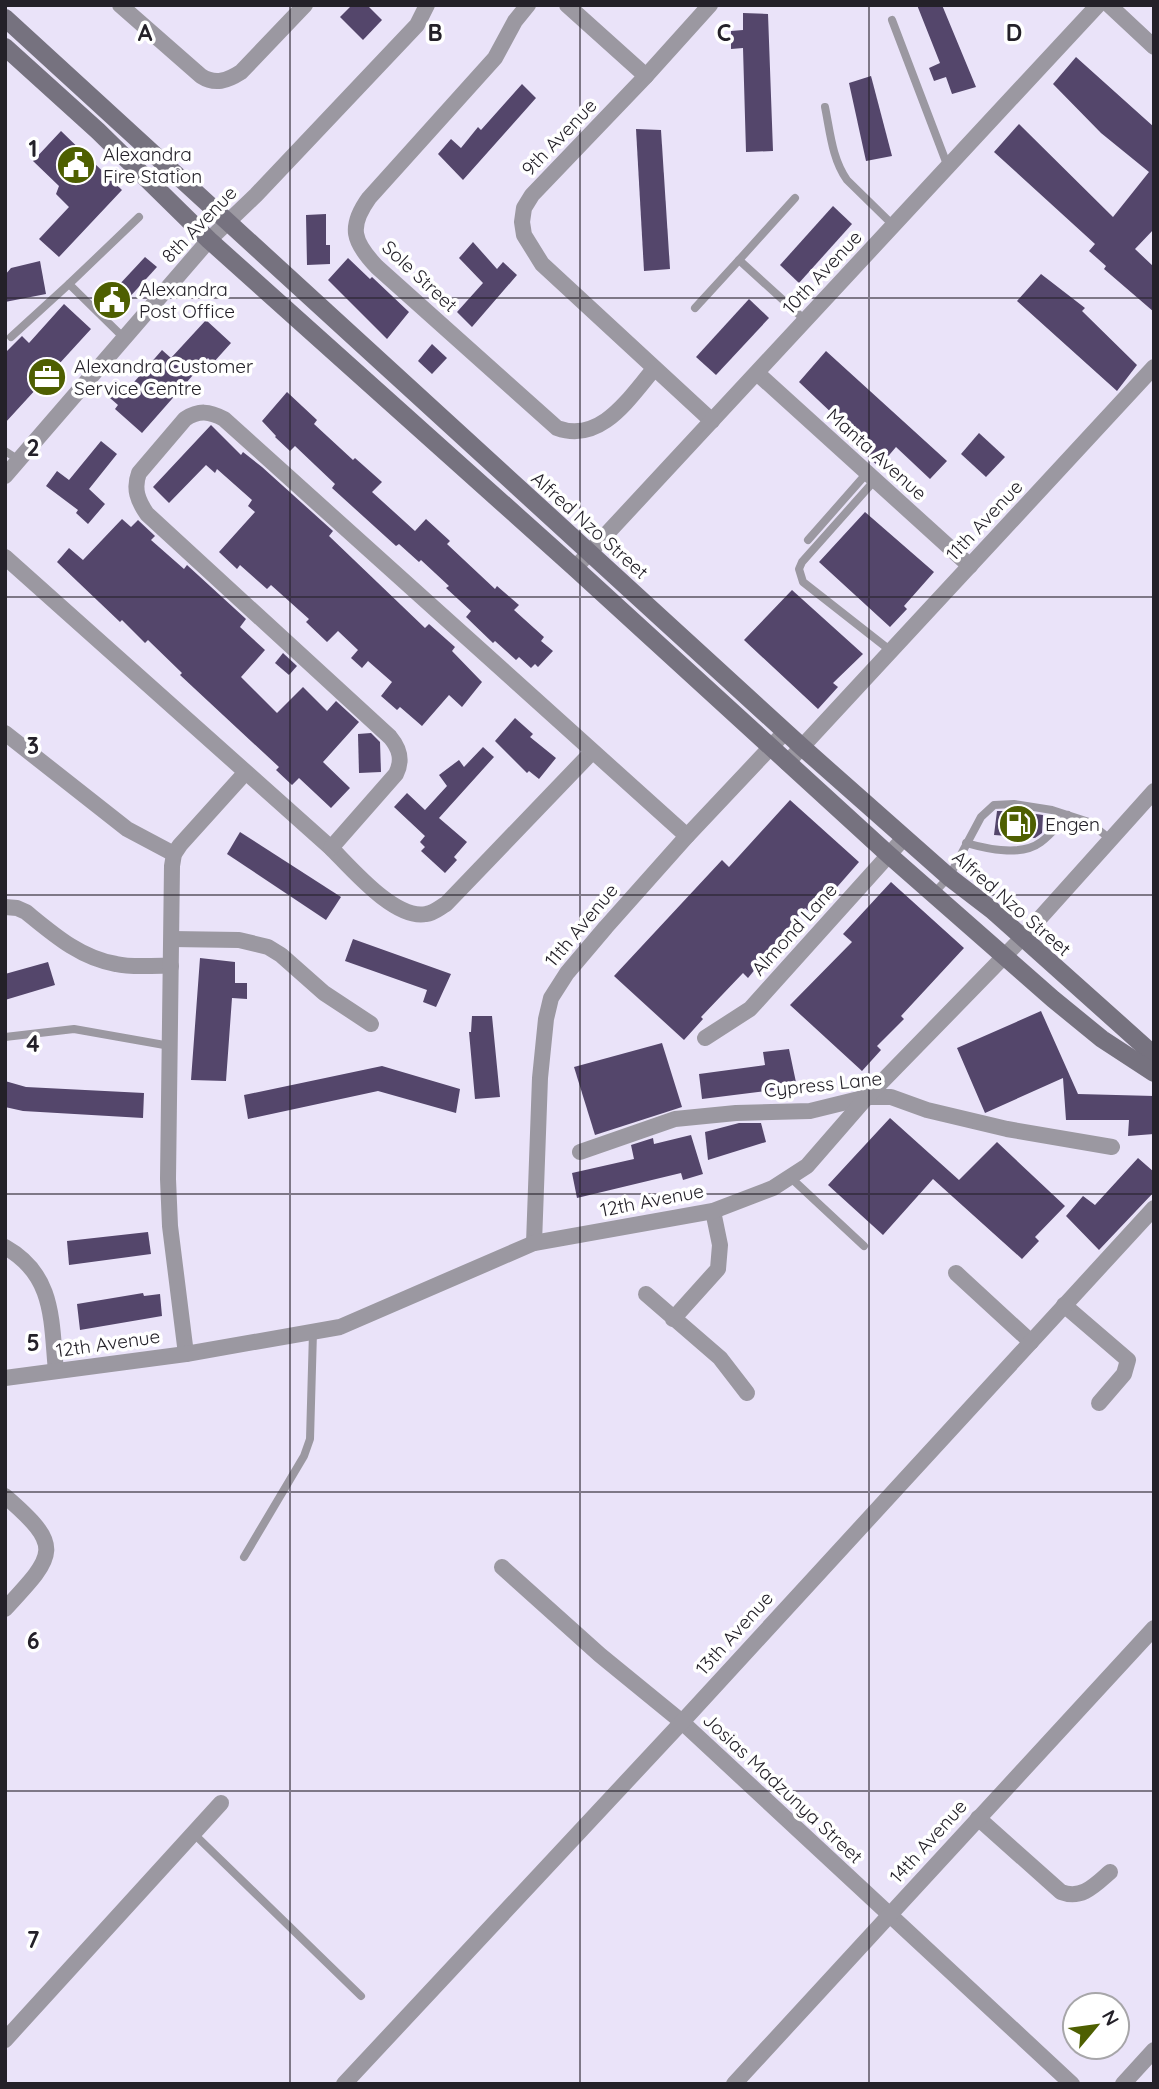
<svg xmlns="http://www.w3.org/2000/svg" width="1159" height="2089" font-family="Quicksand,sans-serif">
	<style>
		.building { fill: #54466b }
		.lines { fill: none; stroke-linecap: round; stroke-linejoin: round }
		.lane { stroke: #9b98a1; stroke-width: 8 }
		.street { stroke: #9b98a1; stroke-width: 16 }
		.secondary { stroke: #76727f; stroke-width: 18 }
		.grid { fill: none; stroke: #242129; stroke-width: 2; stroke-opacity: 0.55 }
		.labels { text-anchor: middle; stroke-width: 7; stroke-linejoin: round; paint-order: stroke }
		.street-label { font-size: 19px; fill: #242129; stroke: #fff }
		.poi-label { font-size: 19px; fill: #242129; stroke: #fff; text-anchor: start }
		.grid-label { font-size: 23px; text-anchor: middle; font-weight: bold; fill: #242129; stroke: #fff; stroke-width: 7; stroke-linejoin: round; paint-order: stroke }
	</style>
	<rect width="100%" height="100%" fill="#eae3f9"/>
	<g class="building">
		<polygon points="352,5 367,5 382,20 363,40 340,17"/>
		<polygon points="917,5 942,5 976,87 952,94 946,77 934,81 929,68 940,63"/>
		<polygon points="743,13 768,14 773,151 746,152 743,48 731,49 731,31 743,30"/>
		<polygon points="1076,57 1154,127 1154,229 1135,249 1154,267 1154,312 1104,269 1106,266 1089,251 1095,244 994,152 1019,124 1113,217 1149,172 1101,133 1053,84"/>
		<polygon points="871,76 892,156 866,161 849,83"/>
		<polygon points="522,84 536,98 463,180 438,154 451,139 461,148 478,127 481,130"/>
		<polygon points="636,129 661,130 670,269 644,271"/>
		<polygon points="61,131 122,190 59,257 39,239 69,207 56,194 59,186 33,161"/>
		<polygon points="833,206 852,224 799,283 780,265"/>
		<polygon points="326,214 326,245 330,245 330,264 307,265 306,215"/>
		<polygon points="473,242 497,269 503,262 517,275 472,327 457,312 483,283 459,258"/>
		<polygon points="145,257 157,267 116,312 104,301"/>
		<polygon points="348,258 370,279 372,277 409,312 387,339 328,280"/>
		<polygon points="40,261 46,294 5,302 5,275 11,268"/>
		<polygon points="1041,274 1085,308 1082,311 1137,365 1117,391 1017,301"/>
		<polygon points="749,299 769,318 716,375 696,357"/>
		<polygon points="64,304 91,329 5,423 5,353 22,336 29,343"/>
		<polygon points="206,320 231,343 213,363 208,358 142,433 115,409 118,405 110,398 122,384 128,389 162,350 171,358"/>
		<polygon points="432,344 447,358 432,374 418,361"/>
		<polygon points="826,351 947,461 930,479 896,447 879,467 850,440 855,435 799,382"/>
		<polygon points="287,392 317,420 314,424 353,460 355,458 382,482 372,492 415,531 426,519 450,541 447,544 495,589 497,586 519,605 514,610 544,637 541,641 553,651 538,667 535,664 531,668 519,657 516,660 495,641 493,643 466,617 471,611 446,588 449,586 421,560 419,562 399,544 396,546 332,488 335,484 295,446 290,451 275,437 276,436 262,421"/>
		<polygon points="211,425 241,455 243,452 262,467 333,531 329,536 425,628 429,624 455,647 452,651 482,682 462,707 449,695 422,726 400,707 397,710 381,696 392,682 368,661 362,668 351,658 358,650 338,631 327,642 306,622 309,619 271,585 267,589 240,565 237,569 219,552 255,512 248,506 252,500 217,469 215,473 206,465 169,503 153,487"/>
		<polygon points="979,433 1005,457 986,477 961,454"/>
		<polygon points="101,441 117,454 89,489 105,504 88,524 76,513 78,510 46,486 57,471 69,480"/>
		<polygon points="865,512 934,572 904,606 907,609 890,627 819,562"/>
		<polygon points="122,519 131,527 138,520 155,536 151,540 184,569 187,565 246,619 240,627 265,650 241,677 277,713 303,687 327,711 336,701 359,722 323,762 350,788 331,808 299,778 292,785 276,770 279,767 180,675 182,673 148,640 145,643 122,620 120,622 57,562 69,548 83,560"/>
		<polygon points="792,590 863,654 833,683 838,687 818,709 744,640"/>
		<polygon points="283,653 297,666 289,675 275,663"/>
		<polygon points="515,718 533,734 530,737 556,758 539,779 529,771 527,773 495,741"/>
		<polygon points="371,733 380,742 381,772 359,773 358,734"/>
		<polygon points="483,747 494,757 439,818 467,842 454,857 457,860 445,873 421,851 425,847 420,842 425,836 394,807 407,793 425,810 447,786 439,775 459,760 464,767"/>
		<polygon points="790,800 859,862 831,894 832,896 815,916 805,908 748,978 743,973 701,1017 703,1019 684,1040 614,976 722,860 729,867"/>
		<polygon points="997,811 1014,811 1043,815 1042,833 1035,838 994,835"/>
		<polygon points="240,832 341,897 326,920 227,854"/>
		<polygon points="891,882 964,948 901,1016 904,1019 877,1046 881,1050 862,1071 790,1005 852,942 843,934"/>
		<polygon points="353,939 451,974 436,1007 423,1002 427,990 345,961"/>
		<polygon points="200,958 235,962 235,983 247,983 247,999 232,998 226,1081 191,1080"/>
		<polygon points="48,962 55,985 5,1000 5,974"/>
		<polygon points="1041,1011 1078,1094 1154,1096 1154,1134 1128,1136 1129,1120 1066,1120 1063,1078 985,1113 957,1048"/>
		<polygon points="472,1016 492,1016 500,1097 475,1099 469,1032 471,1032"/>
		<polygon points="662,1043 682,1107 595,1135 574,1067"/>
		<polygon points="789,1049 797,1087 702,1099 699,1074 765,1065 763,1052"/>
		<polygon points="382,1066 460,1089 456,1113 378,1091 248,1119 244,1095"/>
		<polygon points="5,1081 26,1087 144,1093 143,1118 23,1111 5,1107"/>
		<polygon points="890,1118 959,1180 997,1142 1065,1206 1035,1237 1039,1241 1022,1259 933,1179 883,1235 828,1185"/>
		<polygon points="739,1123 761,1123 766,1142 708,1160 705,1132"/>
		<polygon points="691,1135 703,1174 683,1180 681,1173 577,1198 572,1173 634,1159 631,1145 653,1138 654,1144"/>
		<polygon points="1138,1158 1154,1172 1154,1192 1099,1250 1066,1216 1083,1196 1095,1205"/>
		<polygon points="148,1232 151,1254 69,1265 67,1241"/>
		<polygon points="143,1293 144,1296 160,1294 162,1316 80,1330 77,1304"/>
	</g>
	<g class="lines">
		<g class="lane">
			<polyline points="892,20 948,167"/>
			<path d="M825,107c5,24 7,52 22,73l47,46"/>
			<polyline points="795,198 739,260 805,320"/>
			<polyline points="695,308 739,260"/>
			<polyline points="11,337 69,284"/>
			<polyline points="124,338 69,284 139,217"/>
			<polyline points="5,451 19,460"/>
			<polyline points="875,480 802,562 799,569 803,582 891,651"/>
			<polyline points="808,540 867,473"/>
			<path d="M966,843c21,6 55,14 75,-1 10,-7 18,-18 27,-27"/>
			<polyline points="933,894 949,877 981,817 994,805 1014,804 1052,810 1089,822 1110,839"/>
			<polyline points="5,1037 74,1029 170,1046"/>
			<polyline points="791,1178 864,1246"/>
			<polyline points="244,1557 304,1456 310,1439 313,1332"/>
			<polyline points="193,1833 361,1996"/>
		</g>
		<g class="street">
			<path d="M120,5l81,71c14,9 26,5 40,-4l64,-67"/>
			<path d="M528,5l-13,16 -20,37 -126,140c-21,29 -16,44 8,69l180,161c44,16 72,-30 97,-59"/>
			<polyline points="567,5 646,76"/>
			<polyline points="710,5 646,76 532,195 524,208 522,222 524,235 542,264 712,421"/>
			<polyline points="1109,5 1154,47"/>
			<polyline points="757,373 970,566"/>
			<polyline points="5,476 209,240 256,195 417,25 427,5"/>
			<path d="M5,557l326,291c21,21 64,72 95,66 8,-1 13,-6 20,-10l146,-152"/>
			<polyline points="575,568 1098,5"/>
			<polyline points="5,733 127,829 174,854"/>
			<polyline points="787,763 1154,367"/>
			<path d="M331,848l65,-74c7,-14 4,-25 -6,-37l-243,-223c-9,-13 -14,-25 -8,-41l46,-54c14,-9 24,-8 39,0l463,417"/>
			<path d="M5,907l12,1 9,4c27,22 54,46 90,52 17,4 37,1 55,2"/>
			<polyline points="172,939 239,940 268,947 281,955 324,993 371,1024"/>
			<polyline points="705,1038 750,1009 904,838"/>
			<polyline points="580,1152 675,1119 736,1113 810,1111 867,1097 891,1097 927,1110 1007,1129 1112,1147"/>
			<polyline points="534,1243 540,1078 546,1019 551,998 567,973 606,927 687,836 785,732"/>
			<path d="M5,1247c50,28 46,74 51,124"/>
			<polyline points="956,1273 1031,1342"/>
			<polyline points="646,1294 720,1358 747,1393"/>
			<polyline points="1064,1305 1128,1360 1124,1374 1099,1403"/>
			<polyline points="673,1319 718,1269 720,1245 713,1211"/>
			<polyline points="186,1354 170,1226 168,1179 172,866 174,854 180,845 245,773"/>
			<polyline points="5,1378 186,1354 340,1327 534,1243 713,1211 773,1188 807,1166 867,1097 1023,937 1154,791"/>
			<path d="M5,1496c59,51 51,58 0,113"/>
			<polyline points="502,1567 600,1655 682,1722 1072,2084"/>
			<path d="M978,1818l83,74c21,8 34,-7 49,-20"/>
			<polyline points="5,2040 221,1803"/>
			<polyline points="344,2084 682,1722 1154,1208"/>
			<polyline points="734,2084 1154,1628"/>
			<polyline points="1123,2084 1154,2050"/>
		</g>
		<g class="secondary">
			<polyline points="5,18 802,747 949,877 992,910 1154,1055"/>
			<polyline points="5,47 98,131 209,240 575,568 889,855 1053,999 1102,1039 1154,1073"/>
		</g>
	</g>
	<path class="grid" d="M290,5v2079M580,5v2079M869,5v2079M5,298h1149M5,597h1149M5,895h1149M5,1194h1149M5,1492h1149M5,1791h1149"/>
	<defs>
		<g id="civic-disc" transform="scale(2.0125)"><circle r="9.5" fill="#4e5f01" stroke="#fff"/><path d="M-.6-6.5H3V-4.5H.6V-3L4-1V1h2V6H-6V1h2V-1L-.6-3ZM-1.2 2.5V6h2.4V2.5Z" fill="#fff"/></g>
		<g id="office-disc" transform="scale(2.0125)"><circle r="9.5" fill="#4e5f01" stroke="#fff"/><path d="M-6-3h4V-5.5h4V-3h4V5H-6ZM-1-4.5V-3h2v-1.5ZM-6 0V1H6V0Z" fill="#fff"/></g>
		<g id="fuel-disc" transform="scale(2.0125)"><circle r="9.5" fill="#4e5f01" stroke="#fff"/><path d="M-5.5-6h7V0h2V4h1.3V-2.5L3-4.5l.8-.8L6-3V5H2.5V1h-1V6h-7ZM-4.2-4.7v3.2H.2V-4.7Z" fill="#fff"/></g>
	</defs>
	<g fill-rule="evenodd">
		<use href="#civic-disc" x="76" y="165"/>
		<use href="#civic-disc" x="112" y="300"/>
		<use href="#office-disc" x="47" y="377"/>
		<use href="#fuel-disc" x="1018" y="824"/>
	</g>
	<g class="labels">
		<g class="street-label">
			<text transform="translate(559 137) rotate(-46)" y="7">9th Avenue</text>
			<text transform="translate(199 224) rotate(-46)" y="7">8th Avenue</text>
			<text transform="translate(822 272) rotate(-47)" y="7">10th Avenue</text>
			<text transform="translate(420 276) rotate(43)" y="7">Sole Street</text>
			<text transform="translate(877 454) rotate(42)" y="7">Manta Avenue</text>
			<text transform="translate(984 520) rotate(-47)" y="7">11th Avenue</text>
			<text transform="translate(590 525) rotate(42)" y="7">Alfred Nzo Street</text>
			<text transform="translate(1012 903) rotate(41)" y="7">Alfred Nzo Street</text>
			<text transform="translate(581 925) rotate(-50)" y="7">11th Avenue</text>
			<text transform="translate(794 929) rotate(-48)" y="7">Almond Lane</text>
			<text transform="translate(823 1084) rotate(-6)" y="7">Cypress Lane</text>
			<text transform="translate(652 1200) rotate(-11)" y="7">12th Avenue</text>
			<text transform="translate(108 1343) rotate(-8)" y="7">12th Avenue</text>
			<text transform="translate(734 1633) rotate(-48)" y="7">13th Avenue</text>
			<text transform="translate(783 1788) rotate(43)" y="7">Josias Madzunya Street</text>
			<text transform="translate(928 1841) rotate(-48)" y="7">14th Avenue</text>
		</g>
		<g class="poi-label">
			<text x="103" y="161">Alexandra<tspan x="103" dy="22">Fire Station</tspan></text>
			<text x="139" y="296">Alexandra<tspan x="139" dy="22">Post Office</tspan></text>
			<text x="74" y="373">Alexandra Customer<tspan x="74" dy="22">Service Centre</tspan></text>
			<text x="1045" y="831">Engen</text>
		</g>
	</g>
	<g class="grid-label">
		<text x="145" y="41">A</text>
		<text x="435" y="41">B</text>
		<text x="724" y="41">C</text>
		<text x="1014" y="41">D</text>
		<text x="33" y="157">1</text>
		<text x="33" y="456">2</text>
		<text x="33" y="754">3</text>
		<text x="33" y="1052">4</text>
		<text x="33" y="1351">5</text>
		<text x="33" y="1649">6</text>
		<text x="33" y="1948">7</text>
	</g>
	<rect width="1159" height="2089" fill="none" stroke="#242129" stroke-width="14"/>
	<g transform="translate(1096 2026) rotate(61)"><circle r="33" fill="#ffffff" stroke="#a7a6a9" stroke-width="2"/>
	<path d="M0-5L12 26L0 18L-12 26Z" fill="#4e5f01"/>
	<text y="-10" font-size="19" font-weight="bold" text-anchor="middle" fill="#242129">N</text>
	</g>
</svg>
